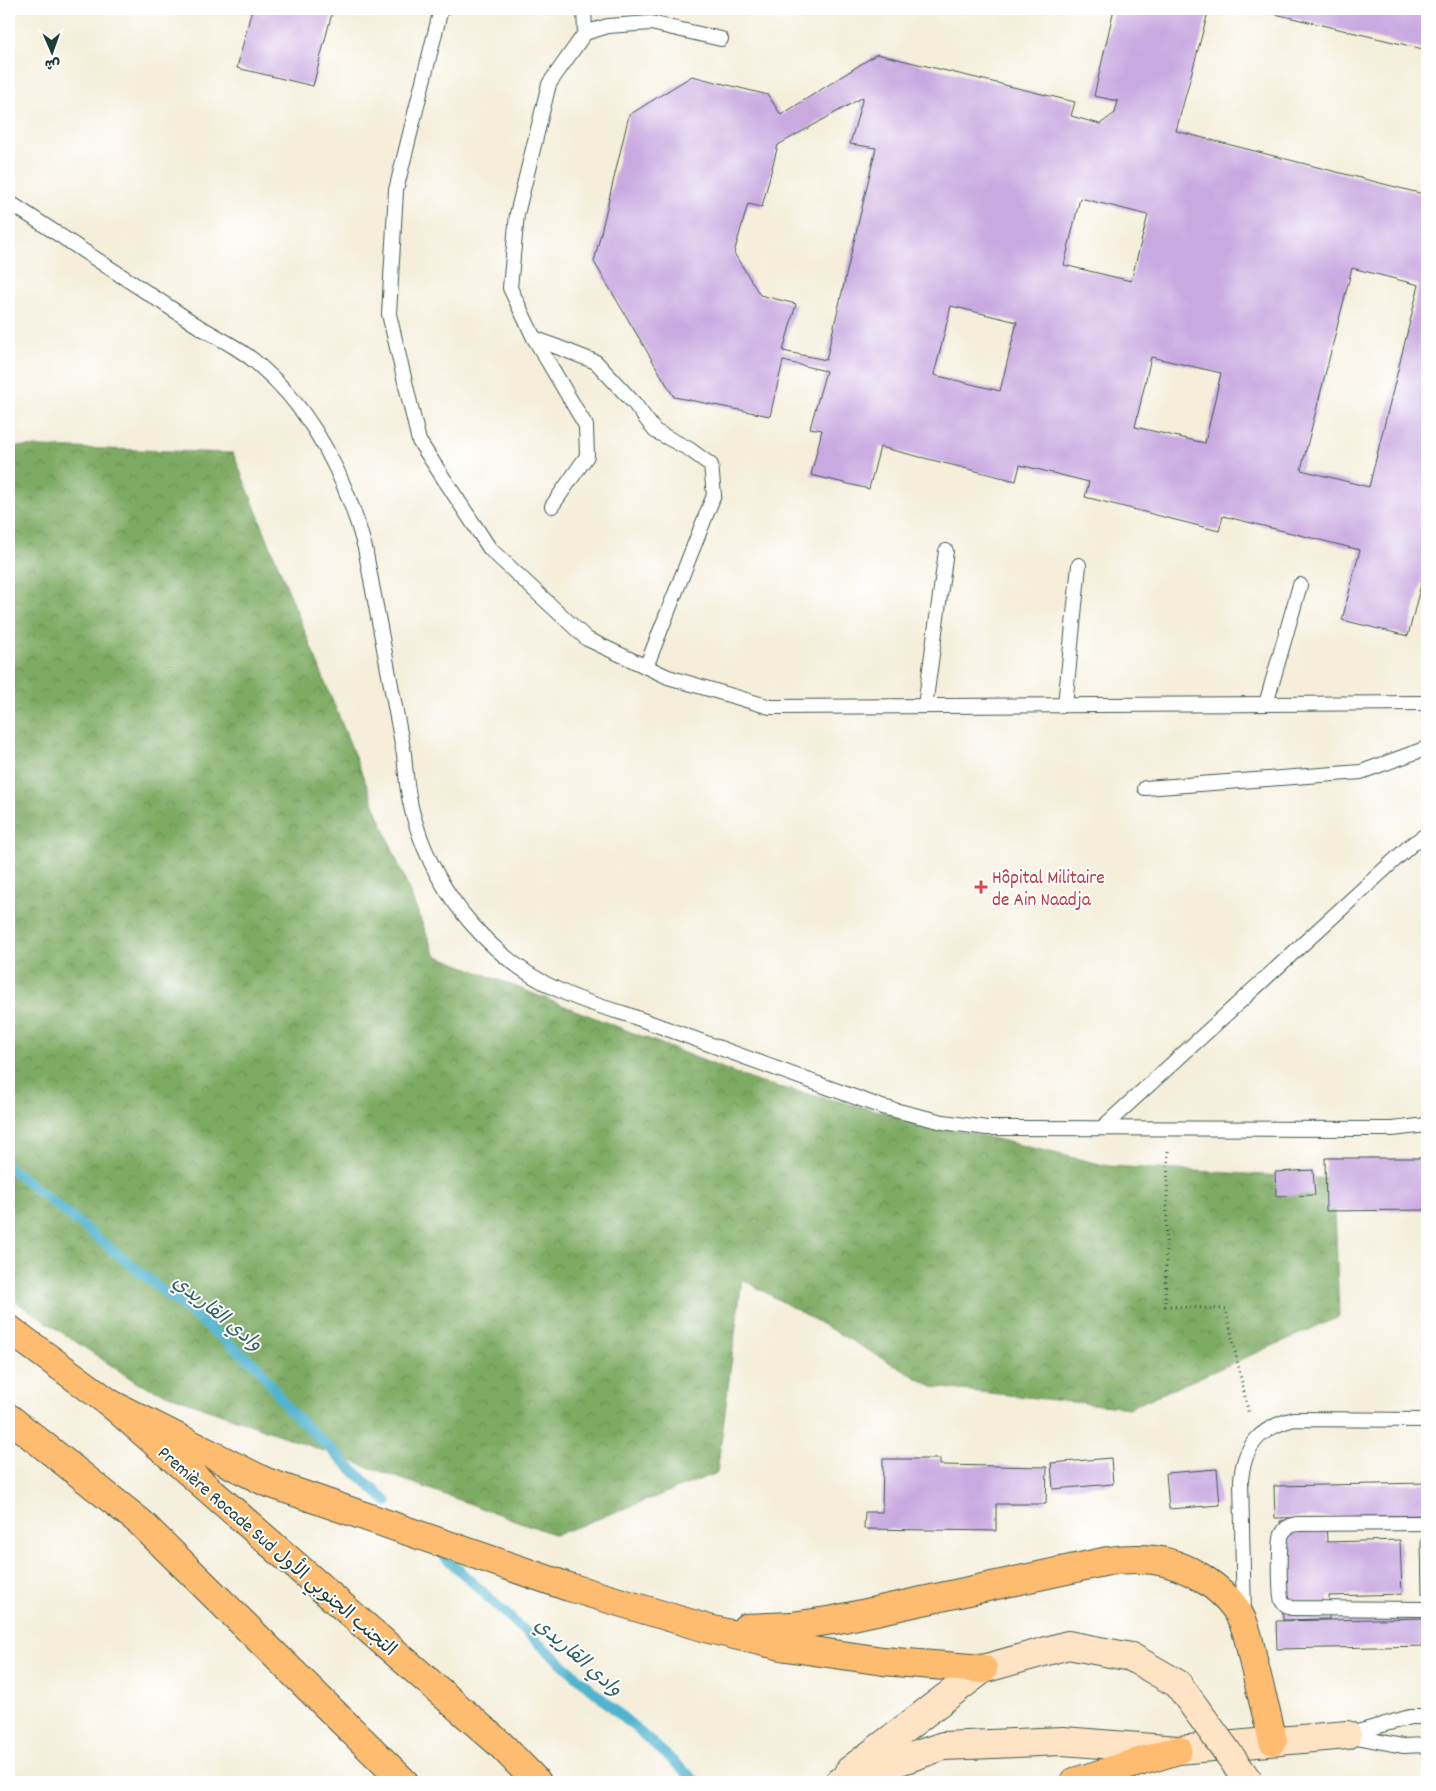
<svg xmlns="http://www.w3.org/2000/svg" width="1436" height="1791" font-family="Dekko,'Playpen Sans Arabic',sans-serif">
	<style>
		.forest { fill: url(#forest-crowns); stroke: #4e744c }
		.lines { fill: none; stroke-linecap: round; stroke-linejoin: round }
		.stream { stroke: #51b4cf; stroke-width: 10 }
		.building { fill: #c8a9e0; fill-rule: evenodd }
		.lane-casing { stroke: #3f584d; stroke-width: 16 }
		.secondary-casing { stroke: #3f584d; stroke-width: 30 }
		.highway-casing { stroke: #3f584d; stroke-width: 30 }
		.path { stroke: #3f584d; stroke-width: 3; stroke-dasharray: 1 4; stroke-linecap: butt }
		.lane { stroke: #fff; stroke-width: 14 }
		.secondary { stroke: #fee4c5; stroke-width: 28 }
		.highway { stroke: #fdbc6f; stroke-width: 28 }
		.secondary-bridge-casing { stroke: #3f584d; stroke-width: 30; stroke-linecap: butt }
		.secondary-bridge { stroke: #fee4c5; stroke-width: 28 }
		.health-dot { fill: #e0444e; stroke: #fff; stroke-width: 2 }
		.labels { text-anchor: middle; stroke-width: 4; stroke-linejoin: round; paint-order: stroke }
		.health-label { font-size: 19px; fill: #be3a42; stroke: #fff; text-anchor: start }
		.street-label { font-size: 19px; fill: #1f3d34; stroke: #fff }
		.water-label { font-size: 20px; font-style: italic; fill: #2e6162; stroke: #fff }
	</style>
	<defs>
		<pattern id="forest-crowns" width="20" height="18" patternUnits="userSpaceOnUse" patternTransform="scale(1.25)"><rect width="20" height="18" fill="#7eab64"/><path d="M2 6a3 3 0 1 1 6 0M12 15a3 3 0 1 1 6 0" fill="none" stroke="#678c53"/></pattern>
	</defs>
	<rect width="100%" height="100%" fill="#fff"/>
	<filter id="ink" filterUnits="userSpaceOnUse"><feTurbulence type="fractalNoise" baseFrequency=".02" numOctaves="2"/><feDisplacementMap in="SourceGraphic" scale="10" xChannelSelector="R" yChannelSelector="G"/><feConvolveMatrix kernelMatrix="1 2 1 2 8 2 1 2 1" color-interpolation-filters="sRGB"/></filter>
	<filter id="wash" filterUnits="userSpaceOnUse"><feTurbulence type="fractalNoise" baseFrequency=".0096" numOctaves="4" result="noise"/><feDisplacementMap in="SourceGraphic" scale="20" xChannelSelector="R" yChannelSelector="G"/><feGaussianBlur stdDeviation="1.12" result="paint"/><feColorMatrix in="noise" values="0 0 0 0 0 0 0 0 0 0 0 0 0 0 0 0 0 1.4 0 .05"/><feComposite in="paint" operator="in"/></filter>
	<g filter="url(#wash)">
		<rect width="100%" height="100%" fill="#f4eeda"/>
		<polygon class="forest" points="9,446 233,453 435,955 758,1082 1108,1166 1334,1179 1339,1317 1129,1408 933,1387 742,1279 717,1473 556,1535 139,1384 9,1297"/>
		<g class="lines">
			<g class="stream">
				<polyline points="9,1167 258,1367 290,1411 387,1502"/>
				<polyline points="441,1553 519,1626 697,1782"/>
			</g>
		</g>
		<g id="blocks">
			<g class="building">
				<polygon points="252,9 333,9 313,86 237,68"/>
				<path d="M1114,9h95l-33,122 251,64v370l-1,-1 -18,72 -66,-16 18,-70 -137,-34 -4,15 -134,-34 4,-15 -69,-17 -4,16 -136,-34 -11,42 -58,-14 11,-45 -12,-2 16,-57 -43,-10 -13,55 -96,-19 -80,-135 35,-147 63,-39 76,19 13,20 96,-61 198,48 -4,14 29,8 15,-11 3,-12 -24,-5zM863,97l-13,47 26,4 -50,212 -43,-9 13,-47 -36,-9 -26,-42 14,-49 14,3 16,-62zM1080,198l68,17 -17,66 -67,-16zM1352,268l67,17 -50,202 -68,-17zM951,306l66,16 -17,69 -66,-16zM1151,357l70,16 -16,70 -70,-16z"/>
				<polygon points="1254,9 1427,9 1427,50"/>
				<polygon points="1325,1158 1427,1158 1427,1210 1326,1211"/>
				<polygon points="1313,1170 1315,1195 1276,1196 1275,1172"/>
				<polygon points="1111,1458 1113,1484 1053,1489 1051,1463"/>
				<polygon points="883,1459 940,1459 940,1465 1047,1467 1046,1504 996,1504 996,1531 864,1529 865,1512 882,1512"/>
				<polygon points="1217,1469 1220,1505 1169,1509 1166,1473"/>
				<polygon points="1427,1483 1427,1515 1275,1518 1274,1486"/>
				<polygon points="1326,1520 1327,1542 1400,1540 1402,1594 1329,1596 1329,1619 1283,1620 1280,1521"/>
				<polygon points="1421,1539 1427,1539 1427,1594 1422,1594"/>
				<polygon points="1427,1618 1427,1646 1277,1649 1276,1621"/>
			</g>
		</g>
	</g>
	<g filter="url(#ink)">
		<use href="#blocks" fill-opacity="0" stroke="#3f584d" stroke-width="1"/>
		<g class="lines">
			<g class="lane-casing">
				<g id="lane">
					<polyline points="441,9 396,190 389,314 419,441 490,549 587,639 668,677 770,707 1427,703"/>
					<polyline points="585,33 608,26 651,23 721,39"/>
					<path d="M9,202l189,124c21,12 43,23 61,39 56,48 87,113 106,183l39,206c2,23 4,46 11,67 22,75 78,141 150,172 20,9 40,15 61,21l256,93 61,15 44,6 405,1 35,-4"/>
					<polyline points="534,338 596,362 634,403 655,431 689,449 711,465 714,495 646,667"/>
					<polyline points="552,506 587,456 586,426 534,338 510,288 517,214 549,84 585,33 584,9"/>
					<polyline points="1266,704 1300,585"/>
					<polyline points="1065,705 1079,565"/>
					<polyline points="925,706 946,551"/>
					<polyline points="1145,788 1361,772 1427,748"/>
					<polyline points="1102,1128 1411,845 1427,834"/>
					<path d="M1427,1523l-130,1c-6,1 -12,4 -15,10 -3,8 -3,60 0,67 2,3 6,5 9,7l136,1"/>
					<path d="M1244,1615l-3,-135c3,-35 19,-52 53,-61l133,1"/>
					<polyline points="1347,1735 1410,1717 1427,1717"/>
					<polyline points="1351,1736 1403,1746 1427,1745"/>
				</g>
			</g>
			<g class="secondary-casing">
				<g id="secondary">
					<polyline points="849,1771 983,1669 1068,1645 1131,1657"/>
					<polyline points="839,1782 943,1746 1063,1741 1178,1750 1347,1735"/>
				</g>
			</g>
			<g class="highway-casing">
				<g id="highway">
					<polyline points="9,1329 111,1404 500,1744 537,1782"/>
					<polyline points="111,1404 266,1482 569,1587 709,1629 786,1647 883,1661 983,1669"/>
					<polyline points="9,1418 140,1522 404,1782"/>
					<path d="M746,1628l46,-2 42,-6 274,-59c15,-2 30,-3 46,-1 34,4 79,32 91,67 4,11 6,24 9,37 6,25 13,51 19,77"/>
					<polyline points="1074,1782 1178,1750"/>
				</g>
			</g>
			<polyline class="path" points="1168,1151 1165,1306 1226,1309 1249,1415"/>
			<use href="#lane" class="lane"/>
			<use href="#secondary" class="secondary"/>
			<use href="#highway" class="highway"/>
			<g class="secondary-bridge-casing">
				<polyline id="secondary-bridge" points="1131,1657 1178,1684 1249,1782"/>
			</g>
			<use href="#secondary-bridge" class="secondary-bridge"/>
		</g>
	</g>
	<path class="health-dot" d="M978.5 879.5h5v5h5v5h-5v5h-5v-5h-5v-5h5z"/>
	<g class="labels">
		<g class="health-label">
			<text x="992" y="883">Hôpital Militaire<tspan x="992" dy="22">de Ain Naadja</tspan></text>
		</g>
		<g class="street-label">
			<text transform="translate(278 1550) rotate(41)" y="7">Première Rocade Sud التجنب الجنوبي الأول</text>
		</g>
		<g class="water-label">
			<text transform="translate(218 1312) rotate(39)" y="7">وادي القاريدي</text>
			<text transform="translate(579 1656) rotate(41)" y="7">وادي القاريدي</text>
		</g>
	</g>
	<rect width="1436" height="1791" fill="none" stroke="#fff" stroke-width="30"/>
	<g transform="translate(52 52) rotate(178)" stroke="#ffffff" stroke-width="4" paint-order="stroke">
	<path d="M0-4L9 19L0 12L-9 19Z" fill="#1f3d34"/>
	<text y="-8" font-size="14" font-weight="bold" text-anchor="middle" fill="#1f3d34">ش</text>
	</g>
</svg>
